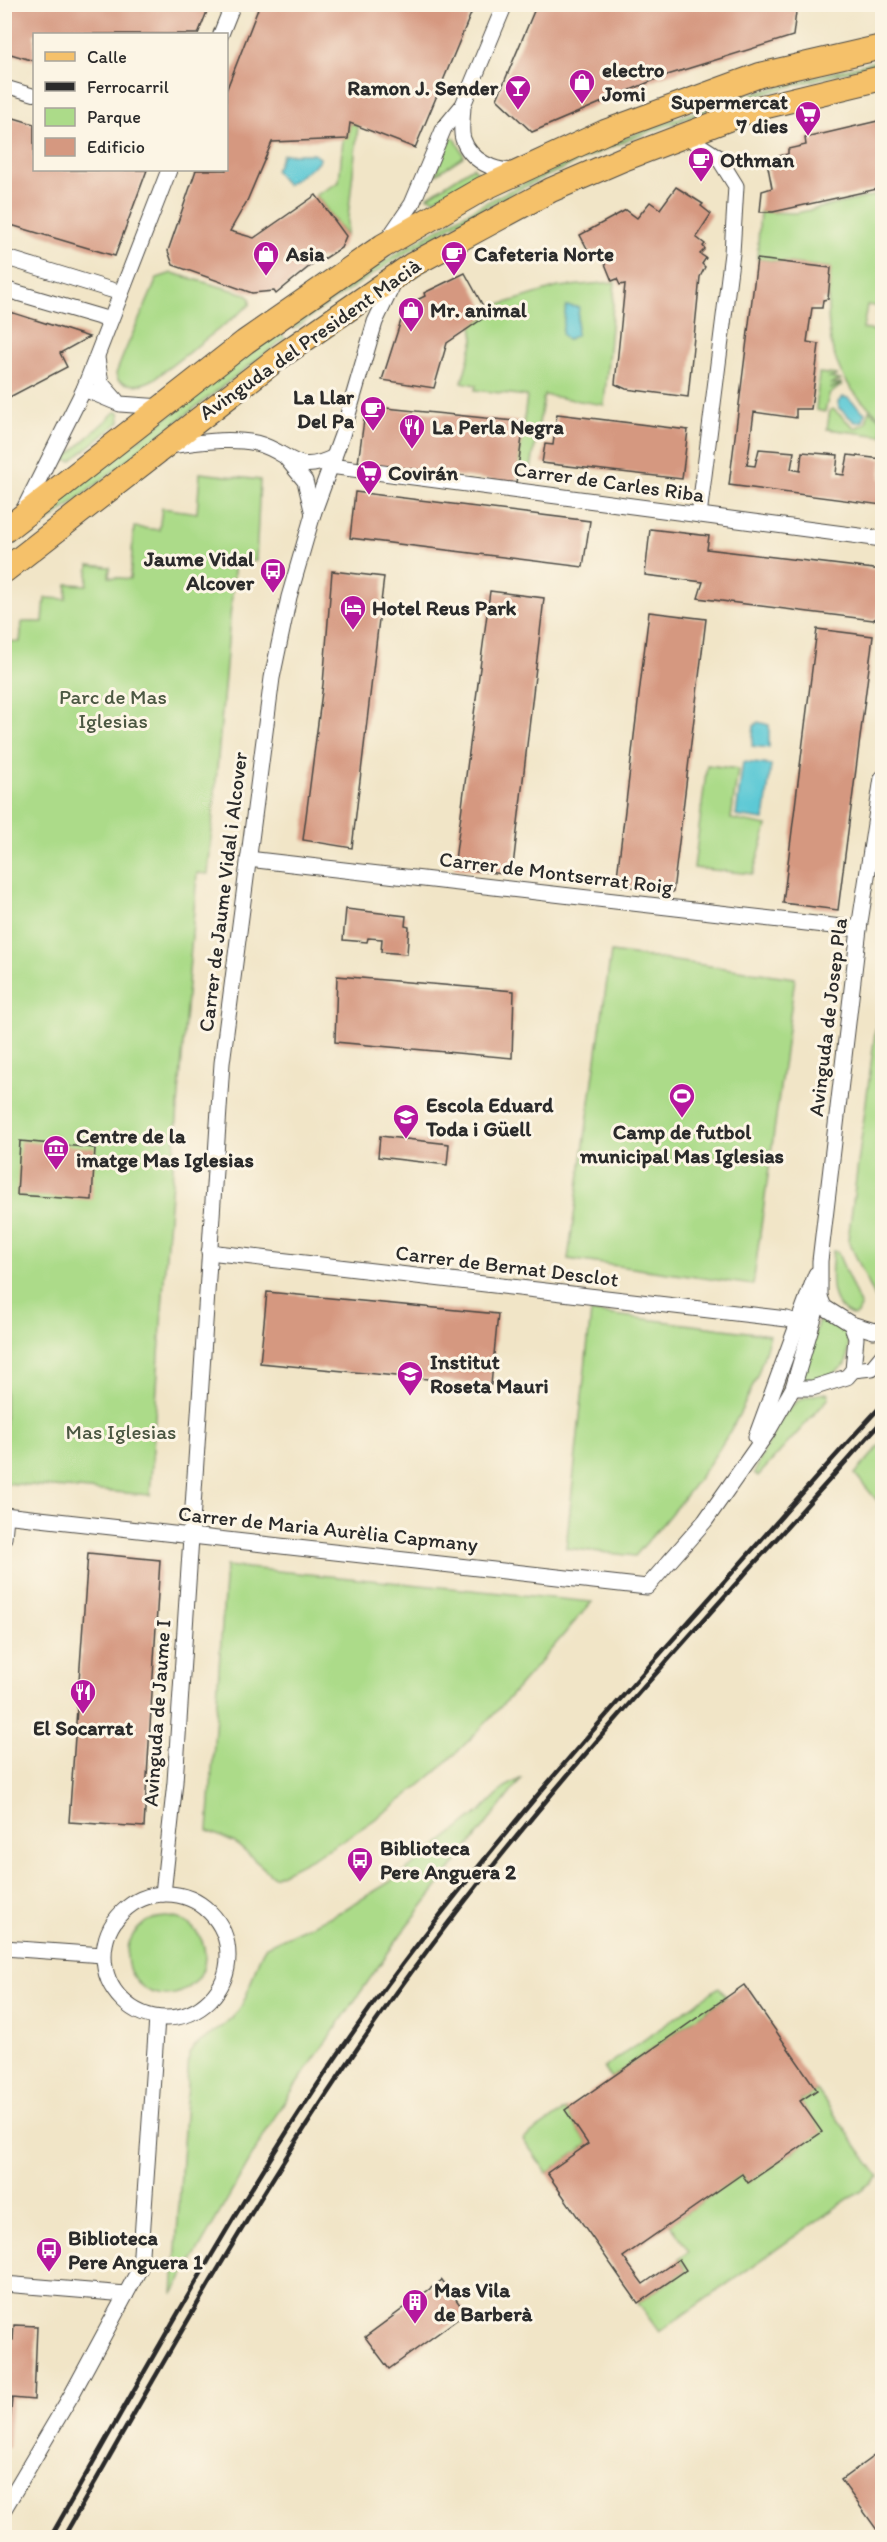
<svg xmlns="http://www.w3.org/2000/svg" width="887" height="2542" font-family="Itim,sans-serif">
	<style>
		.green { fill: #acdb89; stroke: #6c835a; stroke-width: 1.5 }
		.water { fill: #5dc9d5; stroke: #447a80; stroke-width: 1.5 }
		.building { fill: #d59880 }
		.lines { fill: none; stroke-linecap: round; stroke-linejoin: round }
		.pedestrian-casing { stroke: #494742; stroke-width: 14 }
		.minor-casing { stroke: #494742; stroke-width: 17 }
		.primary-casing { stroke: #494742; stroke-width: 26 }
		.pedestrian { stroke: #fff; stroke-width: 12 }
		.minor { stroke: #fff; stroke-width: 15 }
		.primary { stroke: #f5c16b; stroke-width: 24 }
		.rail { stroke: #2b2b2b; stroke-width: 4.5 }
		.labels { text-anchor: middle; stroke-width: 6; stroke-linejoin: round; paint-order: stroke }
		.poi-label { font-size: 21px; font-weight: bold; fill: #2b2b2b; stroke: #fcf5e5; text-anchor: start }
		.street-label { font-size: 21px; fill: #2b2b2b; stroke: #fcf5e5 }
		.park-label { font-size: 21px; fill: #4b5742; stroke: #fcf5e5 }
	</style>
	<rect width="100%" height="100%" fill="#fcf5e5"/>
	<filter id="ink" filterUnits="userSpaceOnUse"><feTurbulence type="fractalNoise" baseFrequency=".0167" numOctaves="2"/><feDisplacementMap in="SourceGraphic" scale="12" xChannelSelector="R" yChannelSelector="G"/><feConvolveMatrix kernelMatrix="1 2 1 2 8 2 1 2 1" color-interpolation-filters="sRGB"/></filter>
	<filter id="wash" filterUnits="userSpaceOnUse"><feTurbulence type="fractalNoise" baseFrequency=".008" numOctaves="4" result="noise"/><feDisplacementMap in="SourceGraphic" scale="24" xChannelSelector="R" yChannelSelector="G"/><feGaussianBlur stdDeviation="1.35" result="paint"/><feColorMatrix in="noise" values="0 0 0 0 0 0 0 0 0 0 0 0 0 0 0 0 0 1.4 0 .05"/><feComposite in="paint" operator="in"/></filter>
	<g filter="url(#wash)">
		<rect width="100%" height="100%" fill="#f1e5c7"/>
		<g class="green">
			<polygon points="882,59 882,62 731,103 730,100"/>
			<path d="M724,102v2c-42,17 -85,31 -127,49 -107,47 -209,106 -303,176l-2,-4c130,-97 278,-173 432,-223z"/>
			<polygon points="350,123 358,126 346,236 316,195 339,182 343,139 348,138"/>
			<polygon points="455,138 464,156 435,175 450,139"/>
			<polygon points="473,167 480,175 435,199 427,197"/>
			<path d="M882,194v113l-15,-2 -4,24 19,3v86c-54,-38 -59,-89 -51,-150l-74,-9 3,-47 37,1z"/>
			<path d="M172,273l74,21 4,4v7l-96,74c-13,7 -23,8 -36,1l-2,-6c12,-34 28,-62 41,-96z"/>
			<polygon points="615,282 604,405 544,395 531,468 518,467 527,396 475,390 476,385 462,382 474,339 472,325 488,315 486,309 558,287"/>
			<polygon points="279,331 285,338 31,535 25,532 25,527"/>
			<polygon points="819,373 838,375 830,378 840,380 830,384 842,383 830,389 842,385 829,395 825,412 816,410"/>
			<polygon points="833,409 855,428 866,423 869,410 882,420 882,436 827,429 830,410"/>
			<polygon points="115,412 119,412 120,422 71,461 66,460 64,454 70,454"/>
			<polygon points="200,473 260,480 256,561 235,560 208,874 197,873 164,1279 150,1495 5,1483 5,641 20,642 22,622 43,622 45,598 66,599 67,584 87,585 89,565 110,567 109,577 130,579 134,527 159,530 162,508 197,513"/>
			<polygon points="707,765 738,769 731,819 767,826 753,874 694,868"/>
			<polygon points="611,952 795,978 753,1285 568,1259"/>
			<polygon points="882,980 882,1312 848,1240"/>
			<path d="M833,1251h4l24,56 -3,7 -4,2c-28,-10 -23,-41 -21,-65z"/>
			<path d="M591,1312l179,23c-5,16 -9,33 -16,48 -27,66 -73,120 -119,173l-69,-8z"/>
			<path d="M822,1320c29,3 29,19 24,44 -12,10 -29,20 -45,15l17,-57z"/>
			<path d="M828,1393l1,5 -71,78 -4,-3c10,-20 27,-64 47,-74 8,-4 18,-5 27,-6z"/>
			<polygon points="882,1443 882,1516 879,1503 855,1474"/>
			<path d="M226,1566l366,36c-54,61 -106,128 -168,180 -47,39 -96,70 -150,95l-39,-34 -27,-12z"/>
			<path d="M522,1778l-121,156 -121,174 -107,186 16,-240c12,-18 36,-24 49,-43 15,-21 14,-45 28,-65l76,-35 56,-34 84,-67 23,-23z"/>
			<circle cx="166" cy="1956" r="39"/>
			<polygon points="719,1987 726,1997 611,2078 604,2068"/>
			<polygon points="817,2090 879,2177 659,2332 638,2303 686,2270 679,2259 689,2251 670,2224 742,2174 748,2183 821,2132 800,2101"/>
			<polygon points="565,2110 588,2144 547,2173 523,2139"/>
		</g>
		<g class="water">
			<polygon points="283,154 314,154 320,158 319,162 287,185 275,171"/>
			<polygon points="566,306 579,307 576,335 567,340 562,334"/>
			<polygon points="843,397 848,398 865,413 863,421 855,422 839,408 838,402"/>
			<polygon points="758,722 769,725 769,748 752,746 754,726"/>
			<polygon points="743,762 771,765 764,820 736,816"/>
		</g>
		<g id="blocks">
			<g class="building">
				<polygon points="4,4 210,4 198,34 34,34 34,61 4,52"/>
				<polygon points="260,4 475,4 415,148 350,123 348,139 272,142 247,201 230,231 254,238 316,195 346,236 341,248 324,259 321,257 276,294 274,291 252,293 173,265 168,251 196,170 226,170 226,91"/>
				<polygon points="537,4 797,4 793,36 661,77 532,132 497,99"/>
				<polygon points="4,115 34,124 34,170 147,170 115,256 4,223"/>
				<polygon points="882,120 882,188 773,212 760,212 762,191 772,188 768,167 775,166 775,161 779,160 779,156 788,154 788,149 806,145 805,138"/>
				<polygon points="676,187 703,204 701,206 711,214 696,237 705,244 703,246 705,249 700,254 706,258 702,264 705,267 700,277 688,397 626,389 615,384 625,284 620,285 617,279 612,281 599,249 590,254 580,235 626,210 637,218 650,202 660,209"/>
				<polygon points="757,259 831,268 828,299 823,300 822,308 812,308 807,342 819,344 811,409 796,409 796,418 754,412 747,465 755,466 759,449 794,452 791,469 800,471 802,452 838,455 836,474 844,475 848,455 882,459 880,479 882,479 882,505 729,485"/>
				<polygon points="465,273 488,315 447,343 434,388 382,380 404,311 410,312 411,303 425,296 424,293"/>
				<polygon points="4,310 89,337 60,353 67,367 4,400"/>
				<polygon points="366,406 524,422 516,483 358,463"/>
				<polygon points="557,414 688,430 682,479 542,463 545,444 553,445"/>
				<polygon points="355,492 590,521 583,567 350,538"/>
				<polygon points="650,529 709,536 707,549 882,570 878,617 873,620 698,598 703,582 645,575"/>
				<polygon points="332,571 384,577 352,848 303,840 323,684"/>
				<polygon points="490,591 544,598 512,875 454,868"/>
				<polygon points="649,612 706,619 673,892 616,885"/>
				<polygon points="817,629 873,636 838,910 783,903"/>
				<polygon points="346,909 406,916 405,926 409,927 407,954 381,952 382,939 368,938 367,942 343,940"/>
				<polygon points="337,976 514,991 512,1058 335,1042"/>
				<polygon points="380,1136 449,1144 447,1165 378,1157"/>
				<polygon points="20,1141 95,1148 92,1200 17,1195"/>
				<polygon points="267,1292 498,1314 491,1385 260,1363"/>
				<polygon points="88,1553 160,1560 144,1827 69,1822"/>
				<polygon points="744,1985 817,2090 800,2101 822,2132 748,2183 742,2174 623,2257 643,2284 679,2259 686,2270 638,2303 547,2173 588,2144 565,2110"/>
				<polygon points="442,2280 466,2313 389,2369 365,2337"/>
				<polygon points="14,2325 37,2326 34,2400 12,2398 8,2448 4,2448 4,2339 13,2340"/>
				<polygon points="882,2450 882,2537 841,2480"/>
			</g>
		</g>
	</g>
	<g filter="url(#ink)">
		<use href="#blocks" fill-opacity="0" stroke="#494742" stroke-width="1.5"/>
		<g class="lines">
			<g class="pedestrian-casing">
				<polyline id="pedestrian" points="4,86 34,95"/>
			</g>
			<g class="minor-casing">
				<g id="minor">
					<polyline points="221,34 233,4"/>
					<path d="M463,105c0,10 -3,25 0,34 7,21 32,34 53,31"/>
					<polyline points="684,135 718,157 736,186 732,253 699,515"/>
					<polyline points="388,239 412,204 444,128 463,105 505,4"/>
					<polyline points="4,257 121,293"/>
					<polyline points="4,289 110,320"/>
					<polyline points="97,358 101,383 116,400"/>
					<polyline points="84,389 120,404 162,407"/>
					<path d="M167,446c29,-3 60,-9 89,-3 35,9 38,34 78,14"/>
					<polyline points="287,459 305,481 313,514"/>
					<polyline points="330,466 882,539"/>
					<polyline points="23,511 84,389 169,170"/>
					<polyline points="248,859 859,929"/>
					<polyline points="209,1252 787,1319 800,1323"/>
					<polyline points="851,1324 874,1331 882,1329"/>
					<polyline points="853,1370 872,1368 882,1356"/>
					<polyline points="793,1388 812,1388 847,1377 853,1370 856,1338 851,1324 824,1307 820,1297"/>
					<polyline points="756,1437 816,1274"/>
					<polyline points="4,1515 647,1587 705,1521 767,1433 793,1388 820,1297 820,1261 859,929 882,778"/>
					<polyline points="4,1538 6,1516"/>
					<circle cx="166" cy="1956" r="62"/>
					<polyline points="163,1894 175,1782 222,1063 272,678 289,597 313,514 342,435 375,322 396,278"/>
					<polyline points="4,1948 103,1955"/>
					<polyline points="4,2284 126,2294"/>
					<polyline points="4,2509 72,2394 140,2268 157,2018"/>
				</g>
			</g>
			<g class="primary-casing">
				<g id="primary">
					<polyline points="4,531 245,342 383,246 482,189 605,132 760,75 882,47"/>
					<polyline points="4,571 278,358 412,265 551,190 623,159 754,109 882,78"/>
				</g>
			</g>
			<use href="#pedestrian" class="pedestrian"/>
			<use href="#minor" class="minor"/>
			<use href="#primary" class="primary"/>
			<g class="rail">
				<path d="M50,2538c103,-180 202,-365 323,-534 103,-142 218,-273 334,-403 59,-66 115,-132 175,-196"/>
				<path d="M63,2538c102,-178 201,-358 319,-525 149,-212 329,-399 500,-592"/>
			</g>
		</g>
	</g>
	<defs>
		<g id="shop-pin" transform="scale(1.35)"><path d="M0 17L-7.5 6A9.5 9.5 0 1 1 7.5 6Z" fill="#b5179e" stroke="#fcf5e5"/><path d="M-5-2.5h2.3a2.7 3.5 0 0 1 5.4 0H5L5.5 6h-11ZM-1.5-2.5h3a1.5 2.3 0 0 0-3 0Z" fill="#fff"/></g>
		<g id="bar-pin" transform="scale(1.35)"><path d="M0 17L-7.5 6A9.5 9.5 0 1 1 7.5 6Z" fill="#b5179e" stroke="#fcf5e5"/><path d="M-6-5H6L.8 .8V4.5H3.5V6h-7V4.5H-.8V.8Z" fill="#fff"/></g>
		<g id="supermarket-pin" transform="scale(1.35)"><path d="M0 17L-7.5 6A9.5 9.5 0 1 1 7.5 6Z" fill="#b5179e" stroke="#fcf5e5"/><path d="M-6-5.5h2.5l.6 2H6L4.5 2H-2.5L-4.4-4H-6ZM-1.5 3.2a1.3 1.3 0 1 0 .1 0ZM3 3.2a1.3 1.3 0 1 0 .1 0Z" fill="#fff"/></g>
		<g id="cafe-pin" transform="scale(1.35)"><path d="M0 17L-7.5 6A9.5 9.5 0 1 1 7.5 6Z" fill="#b5179e" stroke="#fcf5e5"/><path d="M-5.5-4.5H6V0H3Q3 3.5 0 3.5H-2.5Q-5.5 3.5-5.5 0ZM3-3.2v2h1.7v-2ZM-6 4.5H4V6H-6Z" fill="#fff"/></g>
		<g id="restaurant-pin" transform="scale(1.35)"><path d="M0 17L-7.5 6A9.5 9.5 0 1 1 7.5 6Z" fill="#b5179e" stroke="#fcf5e5"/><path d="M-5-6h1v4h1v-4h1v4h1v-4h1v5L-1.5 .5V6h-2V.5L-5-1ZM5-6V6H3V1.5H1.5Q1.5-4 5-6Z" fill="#fff"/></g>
		<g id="bus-pin" transform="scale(1.35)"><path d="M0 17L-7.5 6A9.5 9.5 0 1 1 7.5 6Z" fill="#b5179e" stroke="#fcf5e5"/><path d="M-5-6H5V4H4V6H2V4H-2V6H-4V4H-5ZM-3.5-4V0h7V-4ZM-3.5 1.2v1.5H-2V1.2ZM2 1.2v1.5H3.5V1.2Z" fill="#fff"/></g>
		<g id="hotel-pin" transform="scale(1.35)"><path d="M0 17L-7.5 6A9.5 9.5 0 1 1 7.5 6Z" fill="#b5179e" stroke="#fcf5e5"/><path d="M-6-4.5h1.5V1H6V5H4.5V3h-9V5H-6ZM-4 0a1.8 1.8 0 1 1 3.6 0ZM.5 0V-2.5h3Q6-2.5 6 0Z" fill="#fff"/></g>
		<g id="stadium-pin" transform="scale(1.35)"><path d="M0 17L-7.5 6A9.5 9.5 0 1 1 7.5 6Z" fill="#b5179e" stroke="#fcf5e5"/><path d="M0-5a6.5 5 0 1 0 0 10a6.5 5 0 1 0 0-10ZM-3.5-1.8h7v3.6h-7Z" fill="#fff"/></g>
		<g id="school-pin" transform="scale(1.35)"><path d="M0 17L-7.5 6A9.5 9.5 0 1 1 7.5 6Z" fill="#b5179e" stroke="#fcf5e5"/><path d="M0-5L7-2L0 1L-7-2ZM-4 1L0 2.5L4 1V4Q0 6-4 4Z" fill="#fff"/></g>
		<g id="museum-pin" transform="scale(1.35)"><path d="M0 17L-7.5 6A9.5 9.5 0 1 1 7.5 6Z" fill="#b5179e" stroke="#fcf5e5"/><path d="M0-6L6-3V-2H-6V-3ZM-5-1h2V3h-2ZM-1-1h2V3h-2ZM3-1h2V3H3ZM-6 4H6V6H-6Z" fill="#fff"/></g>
		<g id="building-pin" transform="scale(1.35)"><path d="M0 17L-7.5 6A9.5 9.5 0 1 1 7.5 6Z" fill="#b5179e" stroke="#fcf5e5"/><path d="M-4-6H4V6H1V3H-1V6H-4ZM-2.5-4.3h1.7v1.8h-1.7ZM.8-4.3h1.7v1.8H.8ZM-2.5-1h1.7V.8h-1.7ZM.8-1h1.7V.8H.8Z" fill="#fff"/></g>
	</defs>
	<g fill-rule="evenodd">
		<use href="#shop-pin" x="582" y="82"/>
		<use href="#bar-pin" x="518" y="88"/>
		<use href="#supermarket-pin" x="808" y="114"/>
		<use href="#cafe-pin" x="701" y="160"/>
		<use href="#shop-pin" x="266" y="254"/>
		<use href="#cafe-pin" x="454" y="254"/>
		<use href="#shop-pin" x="411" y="310"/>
		<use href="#cafe-pin" x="373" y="409"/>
		<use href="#restaurant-pin" x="412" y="427"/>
		<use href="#supermarket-pin" x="369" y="473"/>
		<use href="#bus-pin" x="273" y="571"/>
		<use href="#hotel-pin" x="353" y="608"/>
		<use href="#stadium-pin" x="682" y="1096"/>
		<use href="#school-pin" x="406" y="1117"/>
		<use href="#museum-pin" x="56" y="1148"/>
		<use href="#school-pin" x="410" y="1374"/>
		<use href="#restaurant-pin" x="83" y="1692"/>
		<use href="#bus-pin" x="360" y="1860"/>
		<use href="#bus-pin" x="49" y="2250"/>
		<use href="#building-pin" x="415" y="2302"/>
	</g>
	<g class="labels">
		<g class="poi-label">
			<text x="602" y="77">electro<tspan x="602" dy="24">Jomi</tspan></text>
			<text x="498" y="95" text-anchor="end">Ramon J. Sender</text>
			<text x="788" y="109" text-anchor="end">Supermercat<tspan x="788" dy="24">7 dies</tspan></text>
			<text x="720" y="167">Othman</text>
			<text x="286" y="261">Asia</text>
			<text x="474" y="261">Cafeteria Norte</text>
			<text x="430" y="317">Mr. animal</text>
			<text x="354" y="404" text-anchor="end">La Llar<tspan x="354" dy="24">Del Pa</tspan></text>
			<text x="432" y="434">La Perla Negra</text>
			<text x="388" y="480">Covirán</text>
			<text x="254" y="566" text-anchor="end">Jaume Vidal<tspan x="254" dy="24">Alcover</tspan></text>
			<text x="372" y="615">Hotel Reus Park</text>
			<text x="426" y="1112">Escola Eduard<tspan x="426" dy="24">Toda i Güell</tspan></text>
			<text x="682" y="1139" text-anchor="middle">Camp de futbol<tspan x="682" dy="24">municipal Mas Iglesias</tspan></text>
			<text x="76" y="1143">Centre de la<tspan x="76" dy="24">imatge Mas Iglesias</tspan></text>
			<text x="430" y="1369">Institut<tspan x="430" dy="24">Roseta Mauri</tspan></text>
			<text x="83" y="1735" text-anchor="middle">El Socarrat</text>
			<text x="380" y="1855">Biblioteca<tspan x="380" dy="24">Pere Anguera 2</tspan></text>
			<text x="68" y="2245">Biblioteca<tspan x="68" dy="24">Pere Anguera 1</tspan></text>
			<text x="434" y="2297">Mas Vila<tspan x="434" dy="24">de Barberà</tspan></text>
		</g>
		<g class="street-label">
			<text transform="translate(310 339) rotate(-35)" y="7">Avinguda del President Macià</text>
			<text transform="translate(609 482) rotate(8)" y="7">Carrer de Carles Riba</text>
			<text transform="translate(556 873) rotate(7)" y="7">Carrer de Montserrat Roig</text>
			<text transform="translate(223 892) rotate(-83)" y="7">Carrer de Jaume Vidal i Alcover</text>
			<text transform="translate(828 1017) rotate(-83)" y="7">Avinguda de Josep Pla</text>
			<text transform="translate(507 1266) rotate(7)" y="7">Carrer de Bernat Desclot</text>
			<text transform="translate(328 1529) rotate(6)" y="7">Carrer de Maria Aurèlia Capmany</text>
			<text transform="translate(157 1713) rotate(-86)" y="7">Avinguda de Jaume I</text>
		</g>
		<g class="park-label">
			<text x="113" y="704">Parc de Mas<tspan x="113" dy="24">Iglesias</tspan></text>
			<text x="121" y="1439">Mas Iglesias</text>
		</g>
	</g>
	<rect width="887" height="2542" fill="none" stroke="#fcf5e5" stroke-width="24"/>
	<rect x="33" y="33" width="195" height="138" fill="#fcf5e5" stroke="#a8a49b" stroke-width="1.5"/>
	<rect x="45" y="52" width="30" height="9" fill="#f5c16b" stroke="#a8a49b" stroke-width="1.5"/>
	<text x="87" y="63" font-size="18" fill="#2b2b2b">Calle</text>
	<rect x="45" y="82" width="30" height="9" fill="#2b2b2b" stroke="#a8a49b" stroke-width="1.5"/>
	<text x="87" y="93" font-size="18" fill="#2b2b2b">Ferrocarril</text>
	<rect x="45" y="108" width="30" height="18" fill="#acdb89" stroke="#a8a49b" stroke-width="1.5"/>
	<text x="87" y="123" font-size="18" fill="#2b2b2b">Parque</text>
	<rect x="45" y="138" width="30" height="18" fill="#d59880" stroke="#a8a49b" stroke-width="1.5"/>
	<text x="87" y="153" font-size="18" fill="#2b2b2b">Edificio</text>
</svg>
